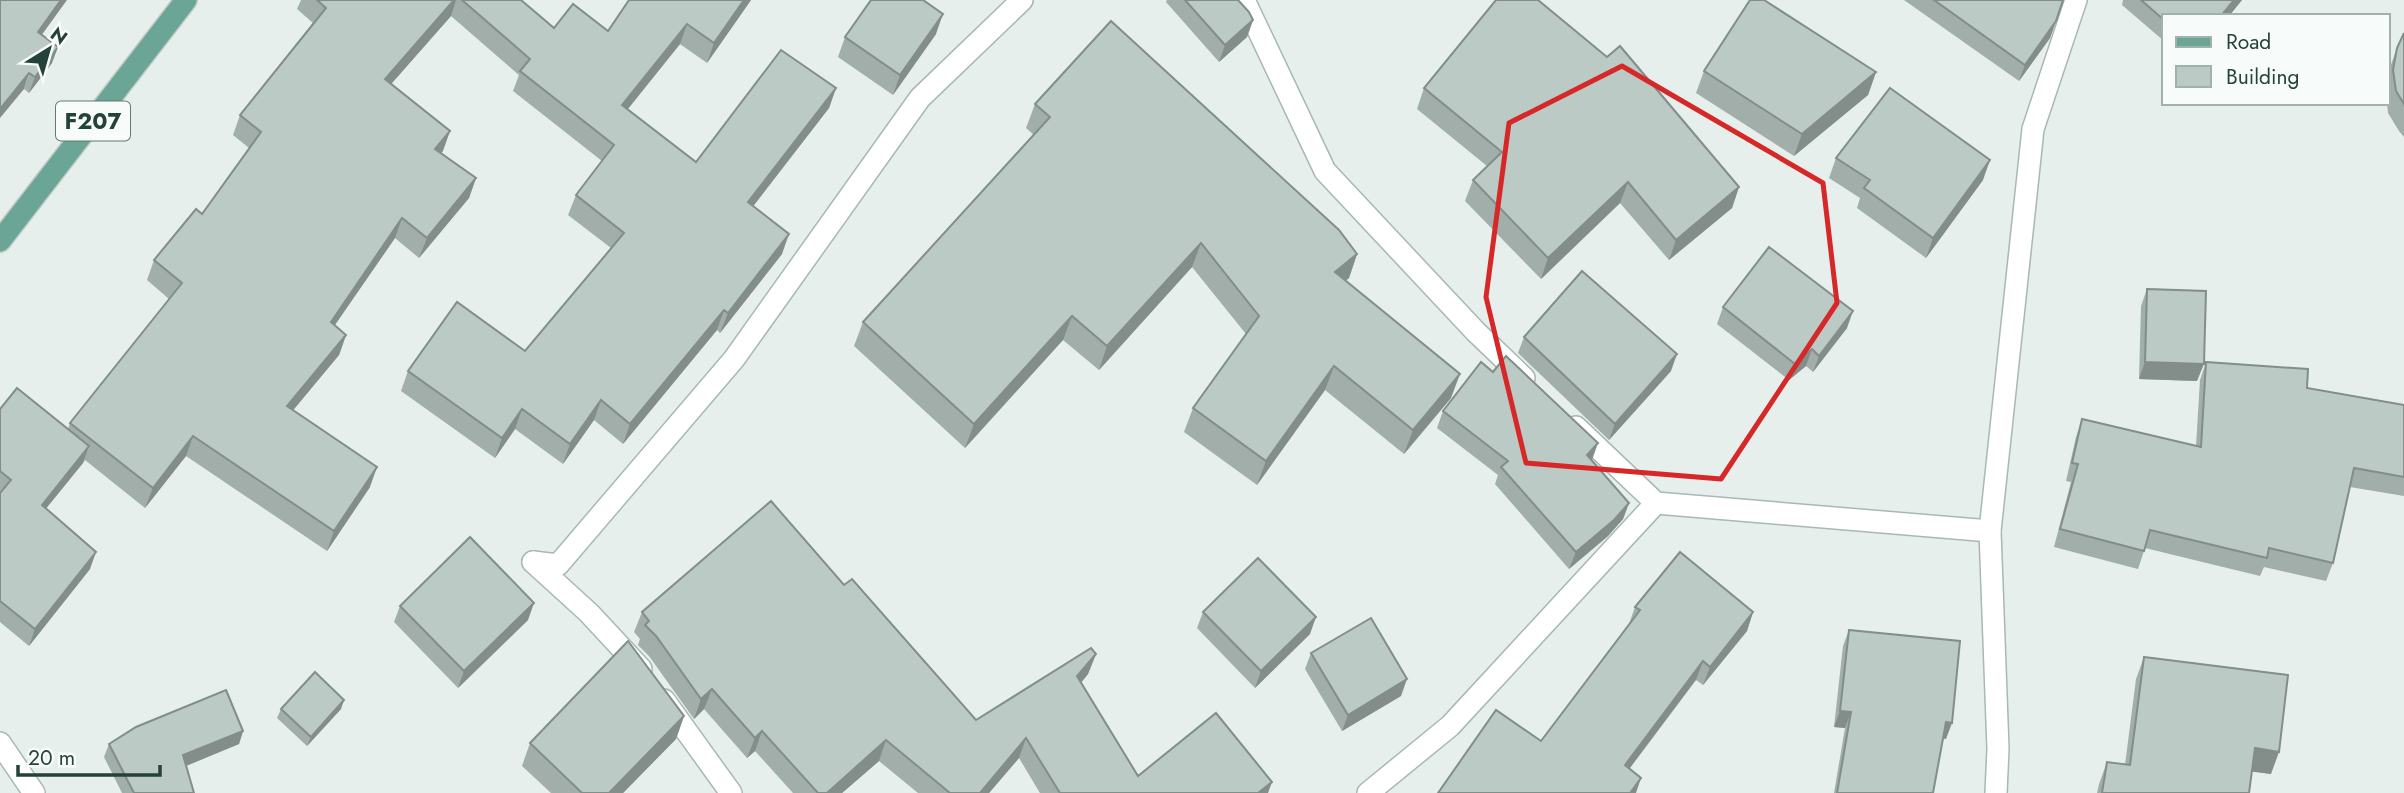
<svg xmlns="http://www.w3.org/2000/svg" width="2404" height="793" font-family="Jost,sans-serif">
	<style>
		.lines { fill: none; stroke-linecap: round; stroke-linejoin: round }
		.minor-casing { stroke: #a8b8b2; stroke-width: 24 }
		.primary-casing { stroke: #c2cac8; stroke-width: 24 }
		.minor { stroke: #fff; stroke-width: 21 }
		.primary { stroke: #6aa596; stroke-width: 21 }
		.wall { fill: #a1aea9 }
		.shaded-wall { fill: #838d89 }
		.building { fill: #bbcac4; stroke: #838d89; stroke-width: 2 }
		.marked { fill: none; stroke: #d62828; stroke-width: 5; stroke-linejoin: round }
		.labels { text-anchor: middle; stroke-width: 6; stroke-linejoin: round; paint-order: stroke }
		.shield { fill: #f7fbf9; stroke: #637a73; stroke-width: 2 }
		.shield-label { font-size: 23px; font-weight: bold; fill: #24423a }
	</style>
	<rect width="100%" height="100%" fill="#e6efeb"/>
	<g class="lines">
		<g class="minor-casing">
			<g id="minor">
				<polyline points="1244,0 1325,171 1476,332 1524,378"/>
				<polyline points="1576,427 1656,503 1990,531"/>
				<polyline points="533,562 558,565 734,359 920,98 1022,0"/>
				<polyline points="533,562 589,613 641,669"/>
				<polyline points="664,700 731,793"/>
				<polyline points="0,743 34,793"/>
				<polyline points="1368,793 1450,726 1656,503"/>
				<polyline points="1996,793 1998,749 1990,531 2033,129 2076,0"/>
			</g>
		</g>
		<g class="primary-casing">
			<polyline id="primary" points="0,241 186,0"/>
		</g>
		<use href="#minor" class="minor"/>
		<use href="#primary" class="primary"/>
	</g>
	<g class="wall">
		<polygon points="301,0 521,0 554,28 608,31 751,0 707,63 680,44 627,110 696,162 836,88 829,108 753,206 782,254 720,333 717,330 623,444 594,420 563,464 515,429 495,458 401,391 408,371 525,351 611,248 568,215 576,195 602,161 513,91 519,75 451,16 391,84 450,131 441,153 476,178 469,198 419,258 395,238 335,325 346,335 339,355 293,410 370,487 327,551 186,456 145,508 85,460 83,463 46,508 90,569 29,646 0,622 0,409 68,429 70,423 169,299 147,280 154,260 202,214 249,148 233,135 240,115 313,23 297,9"/>
		<polygon points="1167,0 1238,0 1253,20 1247,37 1219,62 1166,2"/>
		<polygon points="1904,0 2063,0 2050,38 2019,81"/>
		<polygon points="2123,0 2242,0 2229,16 2164,16 2164,41 2122,5"/>
		<polygon points="2404,33 2404,137 2399,131 2388,113 2387,103 2388,103 2389,70 2397,48"/>
		<polygon points="42,34 52,63 29,93 24,89"/>
		<polygon points="936,34 893,95 838,57 845,37"/>
		<polygon points="1704,71 1876,72 1868,95 1794,156 1696,93"/>
		<polygon points="1424,88 1739,187 1732,208 1669,260 1620,203 1541,279 1465,201 1473,180 1487,166 1417,109"/>
		<polygon points="1035,104 1357,254 1349,278 1345,281 1451,398 1404,454 1325,390 1257,485 1184,432 1193,408 1246,334 1192,267 1099,370 1063,340 965,448 854,346 863,322 1034,135 1026,128"/>
		<polygon points="1836,158 1983,180 1926,258 1857,208 1860,198 1829,178"/>
		<polygon points="2147,289 2197,381 2139,379 2141,306"/>
		<polygon points="1723,307 1847,328 1813,372 1806,366 1789,380 1717,324"/>
		<polygon points="1524,337 1671,371 1609,440 1518,353"/>
		<polygon points="2206,362 2307,388 2404,405 2404,496 2350,487 2333,563 2326,581 2264,567 2260,576 2145,548 2138,569 2054,547 2071,482 2066,481 2076,437 2082,419 2196,446 2200,380"/>
		<polygon points="1443,411 1591,460 1629,503 1623,519 1608,536 1569,569 1495,484 1498,475 1437,428"/>
		<polygon points="844,585 976,720 1096,654 1088,674 1081,683 1138,776 1268,793 1040,793 1019,758 989,793 918,793 879,761 842,793 793,793 755,751 747,758 704,709 694,719 649,656 638,645 640,639 634,632 642,612"/>
		<polygon points="400,606 528,620 458,688 394,622"/>
		<polygon points="1635,607 1753,612 1747,631 1703,685 1696,680 1541,741 1629,624"/>
		<polygon points="1203,612 1310,634 1255,688 1197,628"/>
		<polygon points="1849,630 1946,739 1943,738 1933,793 1834,793 1845,728 1834,727 1843,646"/>
		<polygon points="1311,653 1401,696 1342,731 1305,669"/>
		<polygon points="2144,657 2271,774 2252,771 2249,793 2097,793 2099,784 2107,762 2125,765 2136,679"/>
		<polygon points="281,709 341,709 307,746 277,718"/>
		<polygon points="684,716 676,739 623,793 551,793 522,766 530,743"/>
		<polygon points="243,731 239,744 186,765 194,793 122,793 104,757 109,744"/>
	</g>
	<g class="shaded-wall">
		<polygon points="61,0 67,0 33,47 38,32"/>
		<polygon points="454,0 456,0 451,16 378,99 385,79"/>
		<polygon points="744,0 751,0 707,63 714,43"/>
		<polygon points="2234,0 2242,0 2229,16 2221,16"/>
		<polygon points="943,14 936,34 893,95 900,75"/>
		<polygon points="1253,20 1247,37 1219,62 1225,45"/>
		<polygon points="2056,21 2050,38 2019,81 2025,65"/>
		<polygon points="687,24 680,44 615,125 622,105"/>
		<polygon points="58,47 52,63 29,93 35,77"/>
		<polygon points="1876,72 1868,95 1794,156 1802,134"/>
		<polygon points="29,73 24,89 0,118 0,109"/>
		<polygon points="836,88 829,108 741,222 748,202"/>
		<polygon points="450,131 443,151 428,169 435,149"/>
		<polygon points="1990,160 1983,180 1926,258 1933,238"/>
		<polygon points="476,178 469,198 419,258 427,238"/>
		<polygon points="1628,182 1620,203 1541,279 1548,258"/>
		<polygon points="1739,187 1732,208 1669,260 1676,240"/>
		<polygon points="402,218 395,238 323,342 331,322"/>
		<polygon points="789,234 782,254 720,333 728,313"/>
		<polygon points="1201,243 1192,267 1099,370 1107,346"/>
		<polygon points="1357,254 1349,278 1326,296 1335,272"/>
		<polygon points="724,310 717,330 623,444 630,424"/>
		<polygon points="1853,311 1847,328 1813,372 1819,356"/>
		<polygon points="1072,316 1063,340 965,448 974,424"/>
		<polygon points="346,335 339,355 280,426 287,406"/>
		<polygon points="1812,349 1806,366 1789,380 1795,364"/>
		<polygon points="1677,354 1671,371 1609,440 1615,424"/>
		<polygon points="2145,362 2204,364 2197,381 2139,379"/>
		<polygon points="1334,366 1325,390 1257,485 1266,461"/>
		<polygon points="1460,374 1451,398 1404,454 1413,430"/>
		<polygon points="601,400 594,420 563,464 570,444"/>
		<polygon points="522,409 515,429 495,458 502,438"/>
		<polygon points="193,436 186,456 145,508 153,488"/>
		<polygon points="1598,443 1592,460 1587,455"/>
		<polygon points="89,446 83,463 36,521 42,505"/>
		<polygon points="377,467 370,487 327,551 334,531"/>
		<polygon points="1629,503 1623,519 1608,536 1569,569 1576,552"/>
		<polygon points="96,552 90,569 29,646 35,629"/>
		<polygon points="534,603 528,620 458,688 464,671"/>
		<polygon points="1753,612 1747,631 1703,685 1710,667"/>
		<polygon points="1316,617 1310,634 1255,688 1261,671"/>
		<polygon points="1096,654 1088,674 1070,696 1077,676"/>
		<polygon points="1703,661 1696,680 1618,784 1625,765"/>
		<polygon points="1407,679 1401,696 1342,731 1348,715"/>
		<polygon points="712,689 704,709 694,719 701,699"/>
		<polygon points="344,700 341,709 307,746 311,737"/>
		<polygon points="1840,711 1851,712 1845,728 1834,727"/>
		<polygon points="684,716 676,739 623,793 609,793"/>
		<polygon points="1946,722 1952,723 1946,739 1940,738"/>
		<polygon points="243,731 239,744 179,769 183,755"/>
		<polygon points="762,731 755,751 747,758 755,738"/>
		<polygon points="1026,738 1019,758 989,793 980,793"/>
		<polygon points="886,740 879,761 842,793 827,793"/>
		<polygon points="2255,748 2279,752 2271,774 2247,771"/>
		<polygon points="1641,778 1636,793 1630,793"/>
		<polygon points="1272,782 1268,793 1258,793"/>
	</g>
	<g class="building">
		<polygon points="0,0 61,0 38,32 58,47 35,77 29,73 0,109"/>
		<polygon points="317,0 454,0 385,79 450,131 435,149 476,178 427,238 402,218 331,322 346,335 287,406 377,467 334,531 193,436 153,488 70,423 182,283 154,260 196,209 202,214 261,132 240,115 326,8"/>
		<polygon points="462,0 521,0 554,28 573,4 608,31 629,0 744,0 714,43 687,24 622,105 696,162 781,50 836,88 748,202 789,234 728,313 724,310 630,424 601,400 570,444 522,409 502,438 408,371 457,302 525,351 624,233 576,195 614,145 520,71 530,59"/>
		<polygon points="871,0 923,0 943,14 900,75 845,37"/>
		<polygon points="1185,0 1238,0 1249,12 1253,20 1225,45"/>
		<polygon points="1496,0 1538,0 1607,57 1620,46 1739,187 1676,240 1628,182 1548,258 1473,180 1502,152 1424,88"/>
		<polygon points="1750,0 1764,0 1876,72 1802,134 1704,71"/>
		<polygon points="1934,0 2063,0 2056,21 2025,65"/>
		<polygon points="2141,0 2234,0 2221,16 2164,16 2164,20"/>
		<polygon points="1111,21 1339,230 1357,254 1335,272 1460,374 1413,430 1334,366 1266,461 1193,408 1259,316 1201,243 1107,346 1072,316 974,424 863,322 1050,117 1035,104"/>
		<polygon points="2404,33 2404,104 2396,91 2393,70 2397,48"/>
		<polygon points="1890,88 1990,160 1933,238 1864,188 1870,180 1836,158"/>
		<polygon points="1769,247 1853,311 1819,356 1812,349 1795,364 1723,307"/>
		<polygon points="1582,271 1677,354 1615,424 1524,337"/>
		<polygon points="2147,289 2206,291 2204,364 2145,362"/>
		<polygon points="1506,356 1598,443 1587,455 1629,503 1614,520 1576,552 1501,467 1508,461 1443,411 1481,362 1493,372"/>
		<polygon points="2206,362 2308,369 2307,388 2404,405 2404,477 2354,468 2333,563 2269,548 2267,558 2150,530 2144,551 2060,529 2078,464 2072,463 2082,419 2201,447"/>
		<polygon points="17,388 89,446 42,505 96,552 35,629 0,601 0,493 11,480 0,471 0,409"/>
		<polygon points="771,501 844,585 852,579 976,720 1091,648 1096,654 1077,676 1138,776 1216,713 1272,782 1258,793 1060,793 1026,738 980,793 950,793 886,740 827,793 818,793 762,731 755,738 712,689 701,699 656,636 645,625 649,621 642,612"/>
		<polygon points="470,537 534,603 464,671 400,606"/>
		<polygon points="1680,552 1753,612 1710,667 1703,661 1625,765 1641,778 1630,793 1438,793 1496,710 1541,741 1640,610 1635,607"/>
		<polygon points="1258,558 1316,617 1261,671 1203,612"/>
		<polygon points="1371,618 1407,679 1348,715 1311,653"/>
		<polygon points="1849,630 1960,641 1952,723 1946,722 1933,793 1837,793 1851,712 1840,711"/>
		<polygon points="628,641 684,716 609,793 582,793 530,743"/>
		<polygon points="2144,657 2288,675 2279,752 2255,748 2249,793 2102,793 2107,762 2130,765"/>
		<polygon points="315,672 344,700 311,737 281,709"/>
		<polygon points="226,690 243,731 183,755 194,793 134,793 109,744 136,727"/>
	</g>
	<path class="marked" d="M1622,66l201,117 14,120 -116,176 -195,-16 -40,-166 23,-174z"/>
	<g class="labels">
		<rect class="shield" x="56" y="101.5" width="74" height="39" rx="5"/>
		<g class="shield-label">
			<text x="93" y="129">F207</text>
		</g>
	</g>
	<rect x="2162" y="14" width="228" height="91" fill="#f7fbf9" stroke="#a3b1ad" stroke-width="2"/>
	<rect x="2176" y="37" width="35" height="10" fill="#6aa596" stroke="#a3b1ad" stroke-width="2"/>
	<text x="2226" y="49" font-size="21" fill="#24423a">Road</text>
	<rect x="2176" y="66" width="35" height="21" fill="#bbcac4" stroke="#a3b1ad" stroke-width="2"/>
	<text x="2226" y="84" font-size="21" fill="#24423a">Building</text>
	<g transform="translate(49 49) rotate(37)" stroke="#f7fbf9" stroke-width="5" paint-order="stroke">
	<path d="M0-5L12 26L0 18L-12 26Z" fill="#24423a"/>
	<text y="-10" font-size="19" font-weight="bold" text-anchor="middle" fill="#24423a">N</text>
	</g>
	<path d="M18 765v10h142v-10" fill="none" stroke="#24423a" stroke-width="3.5"/>
	<text x="28" y="765" font-size="21" fill="#24423a" stroke="#f7fbf9" stroke-width="5" paint-order="stroke">20 m</text>
</svg>
